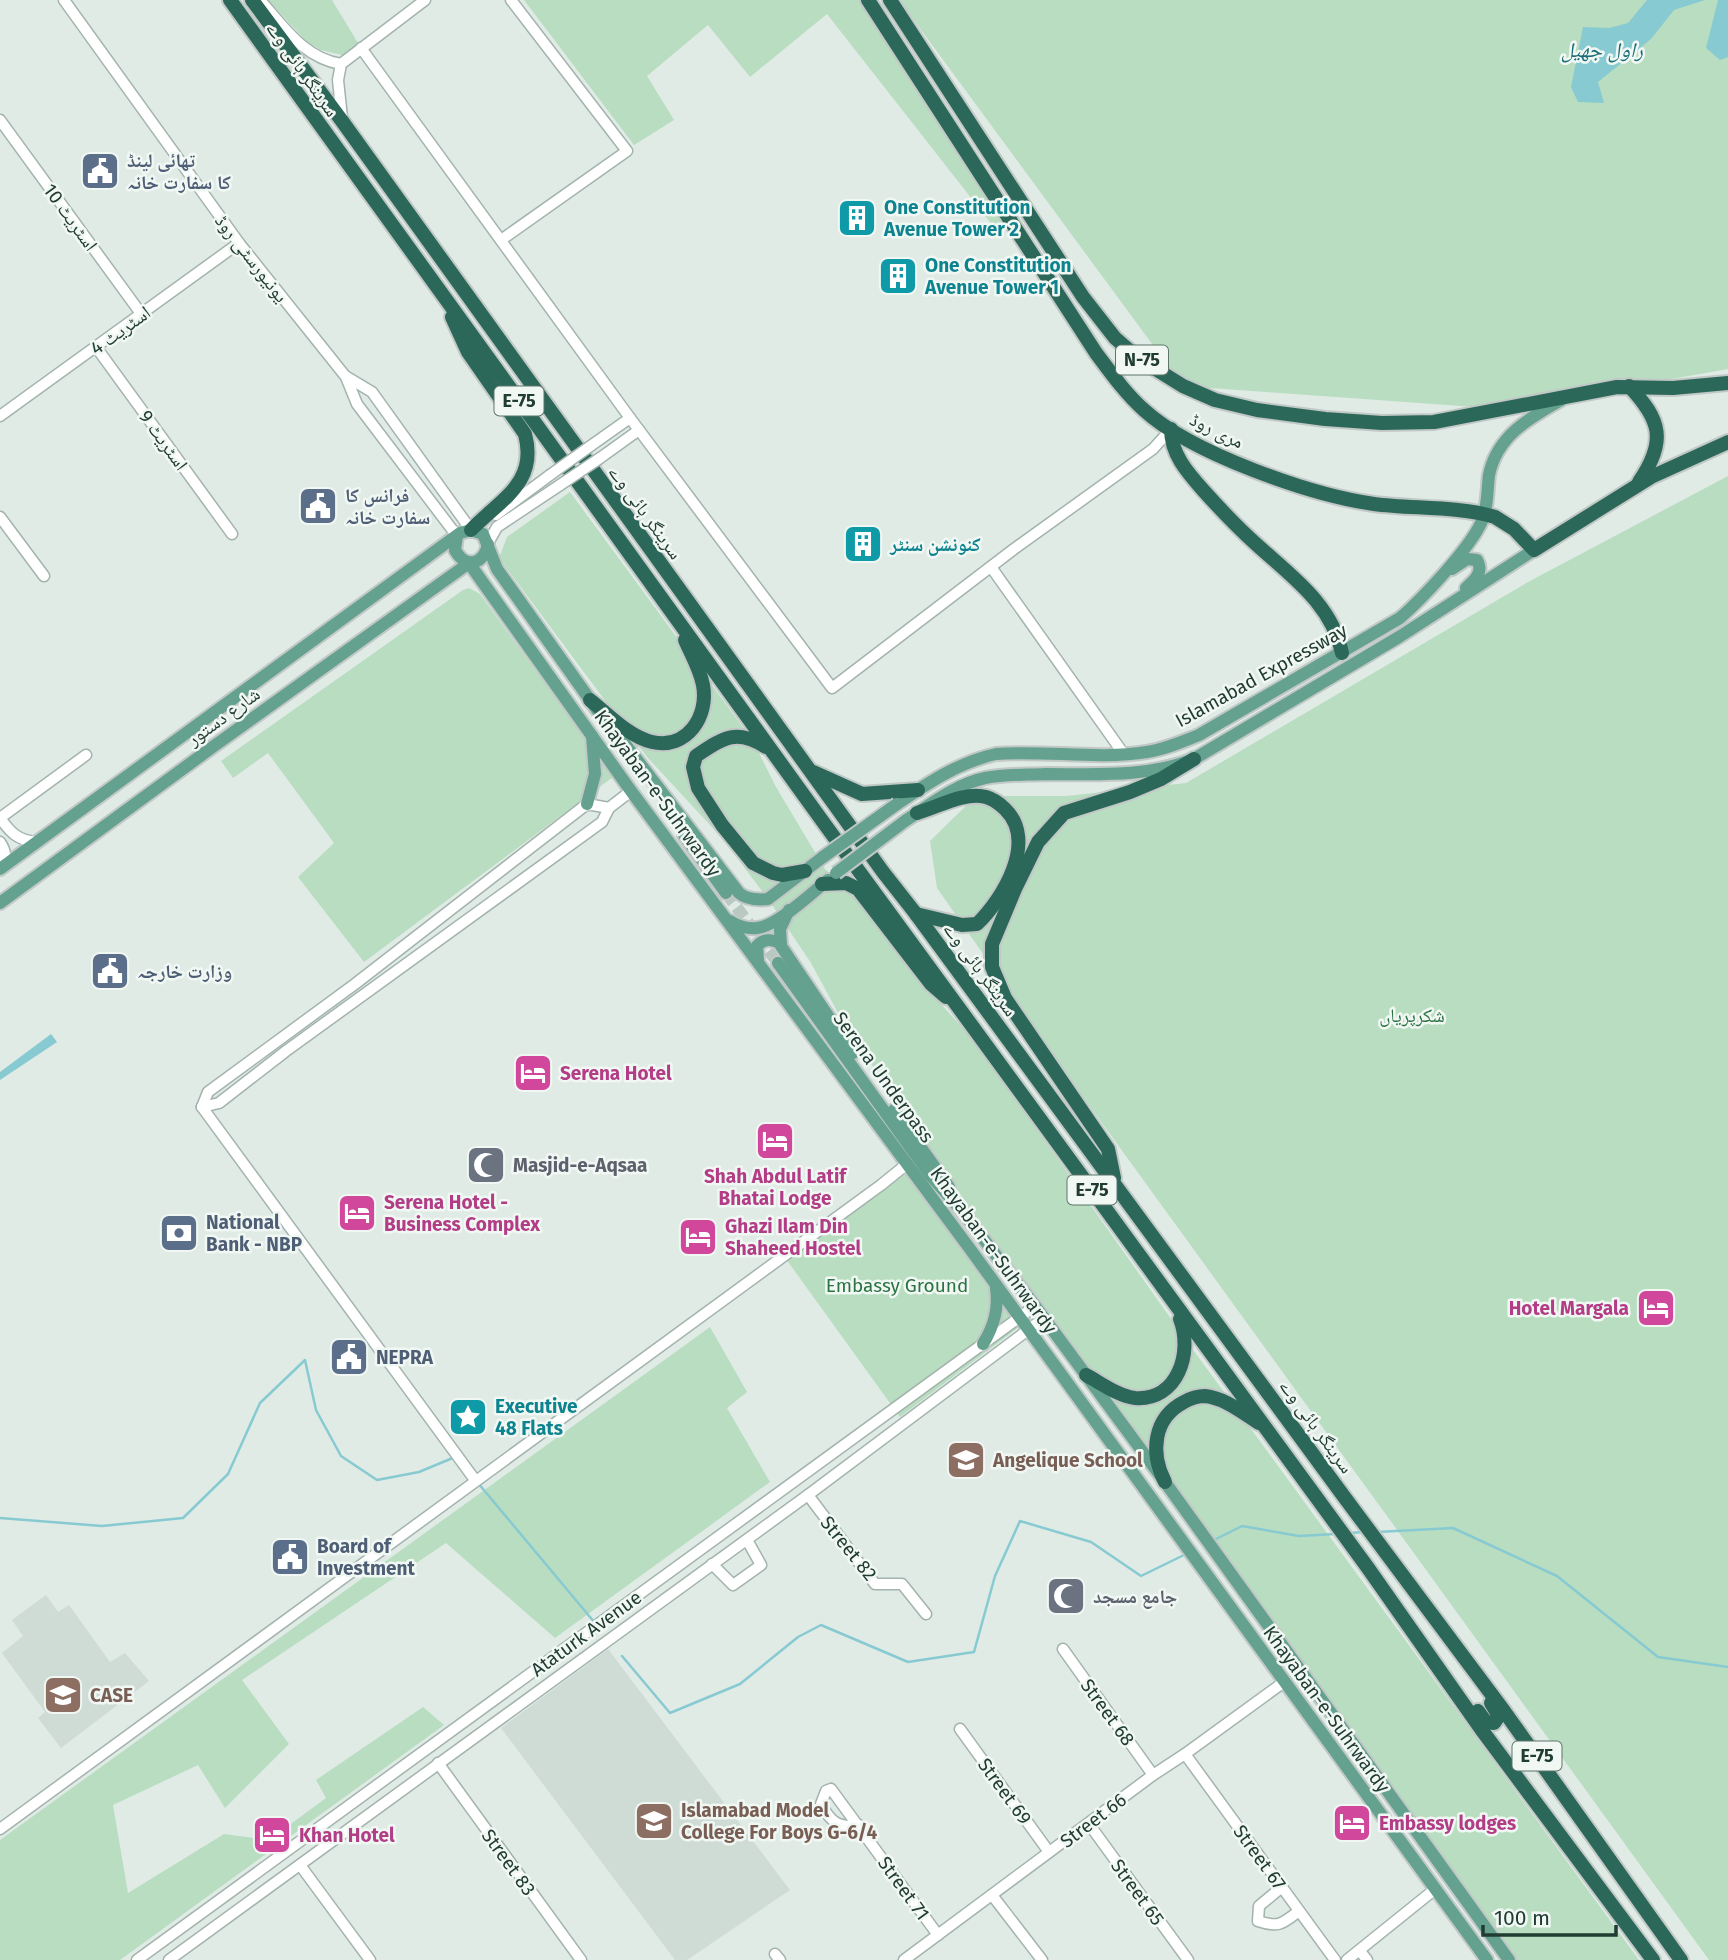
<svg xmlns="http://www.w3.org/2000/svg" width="1728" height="1960" font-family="'Fira Sans','Noto Naskh Arabic',sans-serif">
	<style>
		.built { fill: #cfdbd5 }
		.green { fill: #b9ddc1 }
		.water { fill: #87cad1 }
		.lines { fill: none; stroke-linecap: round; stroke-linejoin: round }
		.stream { stroke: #87cad1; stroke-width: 2.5 }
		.major-tunnel { stroke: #bac8c2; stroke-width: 12; stroke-dasharray: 12 6; stroke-linecap: butt }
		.minor-casing { stroke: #a3b3ad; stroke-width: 13 }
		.major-casing { stroke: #c1c8c6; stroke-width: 16 }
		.highway-casing { stroke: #c1c8c6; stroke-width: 18 }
		.minor { stroke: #fff; stroke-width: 10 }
		.major { stroke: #64a18f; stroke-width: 12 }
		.highway { stroke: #2c6859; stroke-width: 14 }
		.minor-bridge-casing { stroke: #a3b3ad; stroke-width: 13; stroke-linecap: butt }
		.major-bridge-casing { stroke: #c1c8c6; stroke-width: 16; stroke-linecap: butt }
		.minor-bridge { stroke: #fff; stroke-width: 10 }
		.major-bridge { stroke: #64a18f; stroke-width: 12 }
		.labels { text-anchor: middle; stroke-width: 5; stroke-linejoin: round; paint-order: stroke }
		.shield { fill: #f1f8f4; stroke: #5f746d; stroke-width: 2 }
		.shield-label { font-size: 18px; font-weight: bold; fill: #213c33 }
		.street-label { font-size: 19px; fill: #213c33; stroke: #f1f8f4 }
		.service-label { font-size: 19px; font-weight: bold; fill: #4e5e75; stroke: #f1f8f4; text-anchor: start }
		.culture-label { font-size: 19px; font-weight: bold; fill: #0d838f; stroke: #f1f8f4; text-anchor: start }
		.park-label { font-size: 19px; fill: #2b7343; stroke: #f1f8f4 }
		.hotel-label { font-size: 19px; font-weight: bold; fill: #b23c85; stroke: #f1f8f4; text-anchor: start }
		.worship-label { font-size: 19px; font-weight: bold; fill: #5b616d; stroke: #f1f8f4; text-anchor: start }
		.education-label { font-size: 19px; font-weight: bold; fill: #785e54; stroke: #f1f8f4; text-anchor: start }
		.water-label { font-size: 21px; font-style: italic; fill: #1a6d78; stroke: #f1f8f4 }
	</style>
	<rect width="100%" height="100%" fill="#e0ebe6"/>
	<g class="built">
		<polygon points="46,1595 58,1612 69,1605 110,1662 125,1653 149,1681 61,1748 38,1718 45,1712 2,1653 23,1636 12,1620"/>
		<polygon points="608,1649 790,1890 687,1960 675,1960 501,1728"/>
	</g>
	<g class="green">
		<polygon points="268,0 332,0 361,48 346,56 321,50 307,42"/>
		<polygon points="524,0 863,0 1013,227 1008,231 997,231 827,14 750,77 708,25 647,76 674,120 634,145"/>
		<polygon points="899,0 1728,0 1728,369 1502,409 1183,386"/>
		<polygon points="1728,476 1728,1960 1709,1960 1086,1101 937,888 930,841 976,796 1066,796 1186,783 1528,582"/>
		<polygon points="570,492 753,741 776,787 825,869 857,898 907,967 972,1038 1191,1347 1639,1960 1514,1960 1170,1482 984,1229 844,1024 811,963 768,899 723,839 647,757 499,558 507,537"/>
		<polygon points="469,588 480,594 613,777 364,962 298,877 334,843 268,753 233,778 221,761 463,590"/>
		<polygon points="908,1172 1019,1327 900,1417 786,1259"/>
		<polygon points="710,1327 747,1392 727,1408 770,1482 555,1638 446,1543 242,1680 289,1744 225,1808 198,1765 113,1805 128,1893 224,1834 269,1840 326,1798 316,1780 423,1707 444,1725 120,1960 0,1960 0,1840"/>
	</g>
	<g class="water">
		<polygon points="1647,0 1705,0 1674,10 1651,39 1598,82 1604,103 1578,102 1571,87 1583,27 1609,28 1628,23"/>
		<polygon points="1718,0 1728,0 1728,57 1720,60 1706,48"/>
		<polygon points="51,1034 57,1042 0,1080 0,1072"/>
	</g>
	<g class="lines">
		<g class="stream">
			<polyline points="478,1483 595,1623"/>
			<polyline points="0,1518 102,1526 183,1518 228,1474 260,1403 305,1360 316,1410 341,1456 377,1480 419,1472 455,1457"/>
			<polyline points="1377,1532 1453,1528 1557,1576 1658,1657 1728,1667"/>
			<polyline points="1349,1533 1364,1532"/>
			<polyline points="1214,1540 1242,1526 1299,1536 1336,1534"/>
			<polyline points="622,1656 670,1713 740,1684 798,1637 821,1625 908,1662 974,1652 995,1576 1020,1521 1091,1542 1141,1576 1186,1554"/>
		</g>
		<polyline class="major-tunnel" points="726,893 778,963"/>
		<g class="minor-casing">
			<g id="minor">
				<polyline points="64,0 239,243 346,377 357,404 457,536"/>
				<path d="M260,0c24,27 44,58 81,64"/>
				<polyline points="361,48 630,418 832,688 1014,549 1153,449 1171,429"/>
				<polyline points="342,118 338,80 341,64 425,0"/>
				<polyline points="0,120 142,315"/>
				<polyline points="501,240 627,151 511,0"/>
				<polyline points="96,347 232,534"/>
				<polyline points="347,377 372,392 471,530"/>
				<polyline points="0,416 239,243"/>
				<polyline points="589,447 630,418"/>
				<polyline points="600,458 639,430"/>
				<polyline points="496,515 550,475"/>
				<polyline points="0,517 44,576"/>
				<polyline points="488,543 497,527 560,485"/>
				<polyline points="991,567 1123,753"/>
				<polyline points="0,818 86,755"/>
				<path d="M0,818c10,14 18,23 37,24"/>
				<path d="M0,842c7,10 6,16 0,26"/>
				<polyline points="202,1107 219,1103 286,1051 602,822 609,808 631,791"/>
				<polyline points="202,1107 208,1092 355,984 587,804 609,808"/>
				<polyline points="202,1107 475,1480"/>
				<polyline points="808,1495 875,1584 902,1584 926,1614"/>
				<polyline points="712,1564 733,1585 761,1565 747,1540"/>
				<polyline points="1063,1649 1153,1775"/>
				<polyline points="960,1729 1049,1852"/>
				<polyline points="1185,1754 1335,1960"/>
				<polyline points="438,1763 581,1960"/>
				<polyline points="1089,1824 1188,1960"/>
				<path d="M859,1825c-20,3 -28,-2 -38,-21l5,-13 5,-2 107,146"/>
				<polyline points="0,1829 881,1185 907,1164"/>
				<polyline points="300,1865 370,1960"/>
				<path d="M1282,1887l-23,19 -1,15c21,7 24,3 41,-10"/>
				<polyline points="992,1895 1042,1960"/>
				<polyline points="1360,1951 1367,1960"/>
				<polyline points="775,1954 780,1960"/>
				<polyline points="137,1960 1035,1306"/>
				<polyline points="169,1960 808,1495 1044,1318"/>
				<polyline points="904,1960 1153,1775 1185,1754 1284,1682"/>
				<polyline points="1347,1960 1434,1890"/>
			</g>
		</g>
		<g class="major-casing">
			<g id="major">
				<path d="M457,536l-2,14c11,20 29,14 33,-6"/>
				<path d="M1452,569l15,-10 10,1c7,12 -2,20 -11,28"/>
				<polyline points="587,804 595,774 592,736"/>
				<path d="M897,804c31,-21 62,-42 99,-50 50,-4 102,6 151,-2 18,-3 35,-10 52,-17l201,-117c22,-19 69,-69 81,-95 7,-14 6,-32 8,-48 8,-39 40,-57 72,-75"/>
				<path d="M905,821c25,-16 51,-37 80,-43 20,-4 40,-3 60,-4 52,0 100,4 149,-15l205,-122 135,-87"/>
				<polyline points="684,835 726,893"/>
				<path d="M0,869l460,-336 11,-3 12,4 14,35 103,145 15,17 124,162c8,7 19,7 29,6l55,-42"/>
				<polyline points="0,903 214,746 469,563 631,791 970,1249 1487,1960"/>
				<polyline points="789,910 780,929 781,946 853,1053"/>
				<path d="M730,921c8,5 18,8 27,7 19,-1 56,-36 71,-48"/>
				<path d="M758,961l-1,-15c7,-8 15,-7 24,-2"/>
				<polyline points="778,963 930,1175 962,1211 1035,1306 1165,1482 1509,1960"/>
				<polyline points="894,1110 949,1187"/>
				<path d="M983,1344c11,-18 16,-35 13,-56"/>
			</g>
		</g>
		<g class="highway-casing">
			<g id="highway">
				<polyline points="230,0 826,826 1368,1568 1481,1729 1653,1960"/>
				<polyline points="252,0 342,121 883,872 916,914 1345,1498 1504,1711 1681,1960"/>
				<path d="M868,0l228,353c15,20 29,40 48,57 47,43 166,85 230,94 38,5 84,2 121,13l19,12 20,21 117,-73 77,-35"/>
				<polyline points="890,0 1083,297 1115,338 1138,358 1183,386 1215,400 1257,410 1325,419 1382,423 1434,422 1617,387 1673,388 1728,383"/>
				<path d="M452,317l16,35 57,82c13,49 -24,65 -54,96"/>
				<path d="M1629,386c32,34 38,55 10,96"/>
				<path d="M1171,429c0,25 16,43 32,61 17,19 34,37 53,54 35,32 76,60 86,109"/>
				<path d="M590,700c18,14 39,37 62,42 35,8 57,-26 51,-57 -3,-16 -12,-31 -18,-45"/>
				<path d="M766,747c-30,-19 -43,-9 -70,9l-3,11 5,21 24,37 31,38 20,10 9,2 23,-4"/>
				<polyline points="813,772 862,794 918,790"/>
				<polyline points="822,884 846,883 858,889 931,984 946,997"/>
				<path d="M916,914l46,11 15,-1c26,-25 61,-83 28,-115 -5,-5 -12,-10 -19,-12 -21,-6 -48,10 -69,16"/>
				<polyline points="1114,1178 1108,1149 1005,998 992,967 992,944 1015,889 1038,842 1064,813 1130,792 1161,779 1194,759"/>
				<path d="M1086,1375c15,8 32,21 49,23 43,3 58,-46 45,-79"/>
				<path d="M1165,1482c-15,-29 -12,-64 19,-80 7,-4 14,-6 21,-6 20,2 38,17 54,27"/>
				<polyline points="1478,1711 1486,1722 1494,1723 1499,1716 1491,1703"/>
			</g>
		</g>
		<use href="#minor" class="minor"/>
		<use href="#major" class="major"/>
		<use href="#highway" class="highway"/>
		<g class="minor-bridge-casing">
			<g id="minor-bridge">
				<polyline points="550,475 589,447"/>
				<polyline points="560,485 600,458"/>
			</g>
		</g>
		<g class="major-bridge-casing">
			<g id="major-bridge">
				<polyline points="823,857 897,804"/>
				<polyline points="836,873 905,821"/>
			</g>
		</g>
		<use href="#minor-bridge" class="minor-bridge"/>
		<use href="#major-bridge" class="major-bridge"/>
	</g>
	<defs>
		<g id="civic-square" transform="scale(2.0125)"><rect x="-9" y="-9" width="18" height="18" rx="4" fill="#5c6f8a" stroke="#f1f8f4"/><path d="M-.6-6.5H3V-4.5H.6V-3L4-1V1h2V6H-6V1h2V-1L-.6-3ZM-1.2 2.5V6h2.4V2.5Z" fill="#fff"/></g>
		<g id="building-square" transform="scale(2.0125)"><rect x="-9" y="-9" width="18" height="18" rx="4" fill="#0f9aa8" stroke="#f1f8f4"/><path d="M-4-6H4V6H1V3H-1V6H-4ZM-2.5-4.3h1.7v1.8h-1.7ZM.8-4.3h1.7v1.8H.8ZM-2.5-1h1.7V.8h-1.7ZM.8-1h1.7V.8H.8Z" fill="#fff"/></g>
		<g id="hotel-square" transform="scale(2.0125)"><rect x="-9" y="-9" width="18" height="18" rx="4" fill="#d1479c" stroke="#f1f8f4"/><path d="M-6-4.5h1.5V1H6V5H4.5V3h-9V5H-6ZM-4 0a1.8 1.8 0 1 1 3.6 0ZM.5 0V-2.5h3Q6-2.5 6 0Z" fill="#fff"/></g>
		<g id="mosque-square" transform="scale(2.0125)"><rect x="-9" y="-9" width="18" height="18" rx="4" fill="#6b7280" stroke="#f1f8f4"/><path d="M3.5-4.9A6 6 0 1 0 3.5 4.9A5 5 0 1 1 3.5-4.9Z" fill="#fff"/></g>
		<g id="bank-square" transform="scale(2.0125)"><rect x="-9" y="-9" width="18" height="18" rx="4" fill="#5c6f8a" stroke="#f1f8f4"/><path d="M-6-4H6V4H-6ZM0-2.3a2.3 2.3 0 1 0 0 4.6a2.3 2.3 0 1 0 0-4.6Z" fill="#fff"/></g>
		<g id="sight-square" transform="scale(2.0125)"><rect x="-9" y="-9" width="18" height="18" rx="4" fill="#0f9aa8" stroke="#f1f8f4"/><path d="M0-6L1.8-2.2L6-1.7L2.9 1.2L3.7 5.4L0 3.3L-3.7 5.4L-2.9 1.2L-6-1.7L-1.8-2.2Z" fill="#fff"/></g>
		<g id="school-square" transform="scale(2.0125)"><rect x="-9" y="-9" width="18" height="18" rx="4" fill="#8d6e63" stroke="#f1f8f4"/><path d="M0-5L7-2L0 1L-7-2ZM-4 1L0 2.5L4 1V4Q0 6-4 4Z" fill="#fff"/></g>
		<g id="university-square" transform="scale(2.0125)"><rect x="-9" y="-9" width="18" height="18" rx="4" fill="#8d6e63" stroke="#f1f8f4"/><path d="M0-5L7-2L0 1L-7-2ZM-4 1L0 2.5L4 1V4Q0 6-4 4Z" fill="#fff"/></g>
	</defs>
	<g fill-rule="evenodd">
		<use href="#civic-square" x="100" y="171"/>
		<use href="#building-square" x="857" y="218"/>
		<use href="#building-square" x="898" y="276"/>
		<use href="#civic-square" x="318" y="506"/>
		<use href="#building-square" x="863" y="544"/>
		<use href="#civic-square" x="110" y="971"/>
		<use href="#hotel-square" x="533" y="1073"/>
		<use href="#hotel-square" x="775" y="1141"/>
		<use href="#mosque-square" x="486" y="1165"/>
		<use href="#hotel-square" x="357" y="1213"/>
		<use href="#bank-square" x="179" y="1233"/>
		<use href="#hotel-square" x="698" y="1237"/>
		<use href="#hotel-square" x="1656" y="1308"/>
		<use href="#civic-square" x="349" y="1357"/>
		<use href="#sight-square" x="468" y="1417"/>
		<use href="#school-square" x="966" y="1460"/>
		<use href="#civic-square" x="290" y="1557"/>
		<use href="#mosque-square" x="1066" y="1596"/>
		<use href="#university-square" x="63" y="1695"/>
		<use href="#university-square" x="654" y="1821"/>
		<use href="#hotel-square" x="1352" y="1823"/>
		<use href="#hotel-square" x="272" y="1835"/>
	</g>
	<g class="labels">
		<g class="shield">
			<rect x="1116" y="345.5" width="52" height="29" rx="5"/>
			<rect x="494.5" y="386.5" width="49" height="29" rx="5"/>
			<rect x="1067.5" y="1175.5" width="49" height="29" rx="5"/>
			<rect x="1512.5" y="1741.5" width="49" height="29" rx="5"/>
		</g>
		<g class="shield-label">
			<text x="1142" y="366">N-75</text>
			<text x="519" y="407">E-75</text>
			<text x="1092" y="1196">E-75</text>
			<text x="1537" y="1762">E-75</text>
		</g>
		<g class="street-label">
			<text transform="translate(303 69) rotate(55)" y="7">سرینگر ہائی وے</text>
			<text transform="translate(71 217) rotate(54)" y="7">اسٹریٹ 10</text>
			<text transform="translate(252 258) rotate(52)" y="7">یونیورسٹی روڈ</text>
			<text transform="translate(120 330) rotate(-36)" y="7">اسٹریٹ 4</text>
			<text transform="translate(1217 430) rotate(26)" y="7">مری روڈ</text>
			<text transform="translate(164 440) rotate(54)" y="7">اسٹریٹ 9</text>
			<text transform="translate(646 512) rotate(54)" y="7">سرینگر ہائی وے</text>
			<text transform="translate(1261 675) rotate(-29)" y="7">Islamabad Expressway</text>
			<text transform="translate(223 716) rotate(-36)" y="7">شارع دستور</text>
			<text transform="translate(658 793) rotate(54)" y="7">Khayaban-e-Suhrwardy</text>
			<text transform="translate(981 969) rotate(54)" y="7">سرینگر ہائی وے</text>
			<text transform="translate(884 1077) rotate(54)" y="7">Serena Underpass</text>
			<text transform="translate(994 1250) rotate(54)" y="7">Khayaban-e-Suhrwardy</text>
			<text transform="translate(1317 1426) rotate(54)" y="7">سرینگر ہائی وے</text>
			<text transform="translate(849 1548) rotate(51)" y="7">Street 82</text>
			<text transform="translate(586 1633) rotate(-36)" y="7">Ataturk Avenue</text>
			<text transform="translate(1327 1709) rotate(54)" y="7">Khayaban-e-Suhrwardy</text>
			<text transform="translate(1108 1712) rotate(54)" y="7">Street 68</text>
			<text transform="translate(1005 1791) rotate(54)" y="7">Street 69</text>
			<text transform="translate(1093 1820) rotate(-37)" y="7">Street 66</text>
			<text transform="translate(1260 1857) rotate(54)" y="7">Street 67</text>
			<text transform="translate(509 1862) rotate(54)" y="7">Street 83</text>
			<text transform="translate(904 1888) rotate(54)" y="7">Street 71</text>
			<text transform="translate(1138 1892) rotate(54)" y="7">Street 65</text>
		</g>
		<g class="service-label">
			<text x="127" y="167">تھائی لینڈ<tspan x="127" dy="22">کا سفارت خانہ</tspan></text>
			<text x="345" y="502">فرانس کا<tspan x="345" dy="22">سفارت خانہ</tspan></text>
			<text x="137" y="978">وزارت خارجہ</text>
			<text x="206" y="1229">National<tspan x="206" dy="22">Bank - NBP</tspan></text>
			<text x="376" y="1364">NEPRA</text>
			<text x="317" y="1553">Board of<tspan x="317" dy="22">Investment</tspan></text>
		</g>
		<g class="culture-label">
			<text x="884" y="214">One Constitution<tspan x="884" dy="22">Avenue Tower 2</tspan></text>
			<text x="925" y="272">One Constitution<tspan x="925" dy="22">Avenue Tower 1</tspan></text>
			<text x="890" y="551">کنونشن سنٹر</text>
			<text x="495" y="1413">Executive<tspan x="495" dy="22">48 Flats</tspan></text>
		</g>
		<g class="park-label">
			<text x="1412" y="1022">شکرپریاں</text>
			<text x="897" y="1292">Embassy Ground</text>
		</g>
		<g class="hotel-label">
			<text x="560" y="1080">Serena Hotel</text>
			<text x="775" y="1183" text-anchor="middle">Shah Abdul Latif<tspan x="775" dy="22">Bhatai Lodge</tspan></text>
			<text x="384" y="1209">Serena Hotel -<tspan x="384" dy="22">Business Complex</tspan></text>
			<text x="725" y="1233">Ghazi Ilam Din<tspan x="725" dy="22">Shaheed Hostel</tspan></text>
			<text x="1629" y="1315" text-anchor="end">Hotel Margala</text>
			<text x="1379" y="1830">Embassy lodges</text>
			<text x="299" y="1842">Khan Hotel</text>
		</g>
		<g class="worship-label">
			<text x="513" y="1172">Masjid-e-Aqsaa</text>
			<text x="1093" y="1603">جامع مسجد</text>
		</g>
		<g class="education-label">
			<text x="993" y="1467">Angelique School</text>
			<text x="90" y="1702">CASE</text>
			<text x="681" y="1817">Islamabad Model<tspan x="681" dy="22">College For Boys G-6/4</tspan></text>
		</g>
		<g class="water-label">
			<text x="1602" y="57">راول جھیل</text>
		</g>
	</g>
	<path d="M1483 1925v10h133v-10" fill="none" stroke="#213c33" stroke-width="3.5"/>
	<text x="1494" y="1925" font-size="21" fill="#213c33" stroke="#f1f8f4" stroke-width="5" paint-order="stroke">100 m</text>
</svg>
